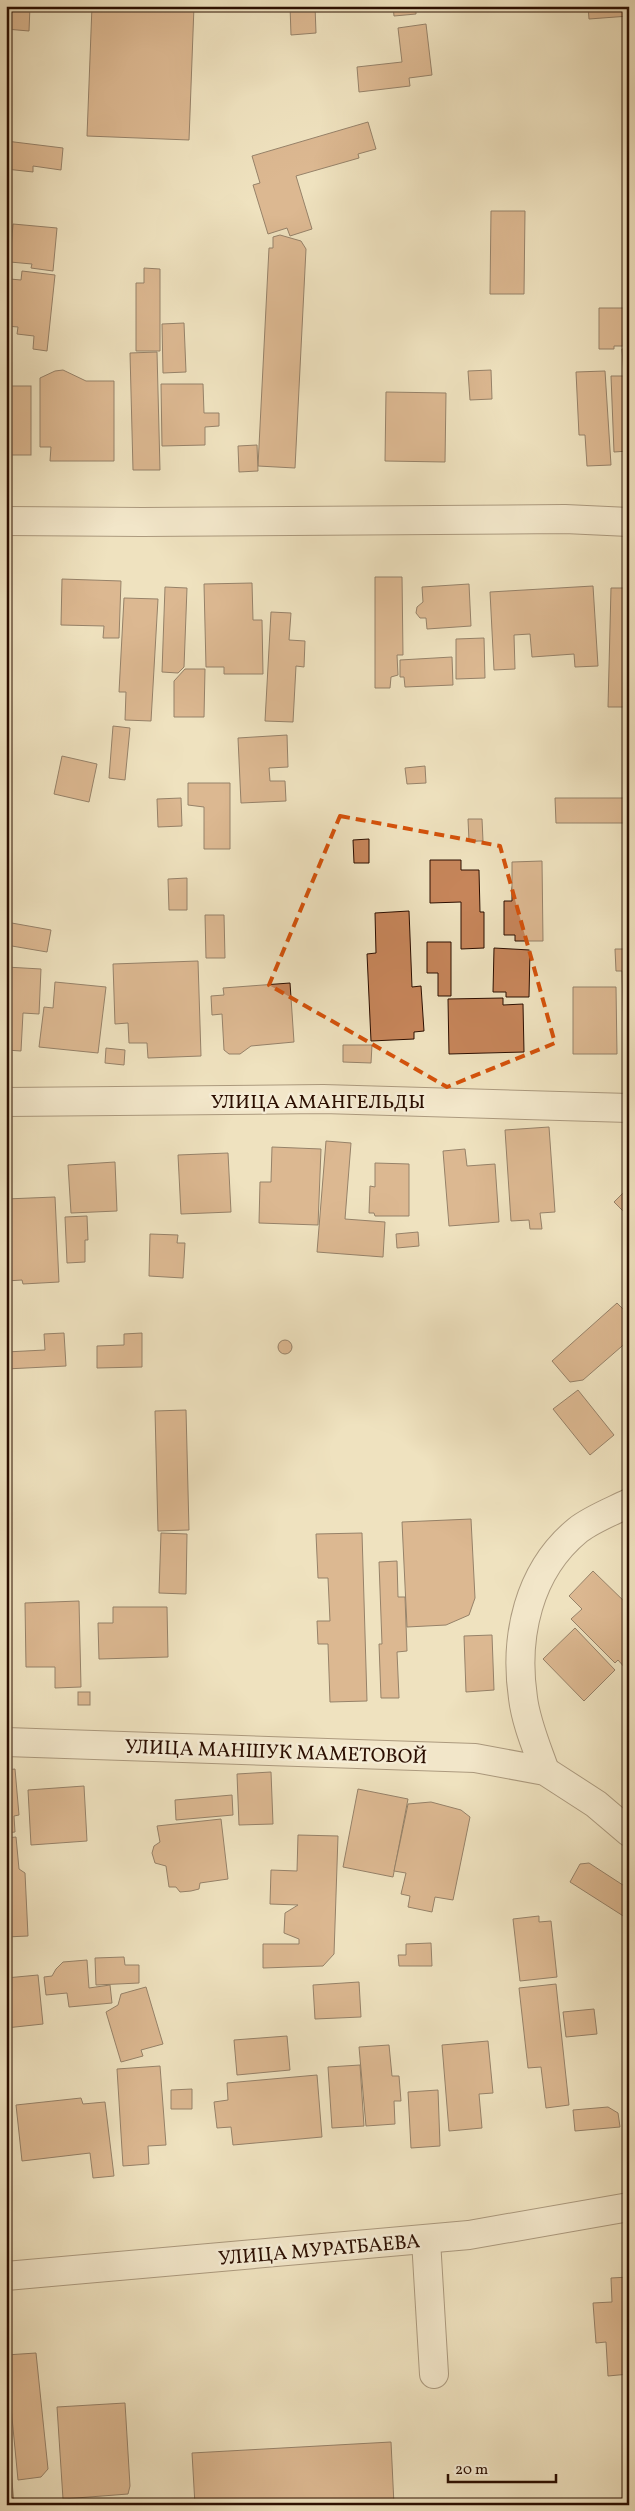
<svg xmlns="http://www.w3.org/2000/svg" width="635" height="2511" viewBox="0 0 635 2511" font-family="Vollkorn,serif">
<rect width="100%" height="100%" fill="#efe2bf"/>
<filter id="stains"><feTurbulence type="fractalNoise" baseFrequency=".004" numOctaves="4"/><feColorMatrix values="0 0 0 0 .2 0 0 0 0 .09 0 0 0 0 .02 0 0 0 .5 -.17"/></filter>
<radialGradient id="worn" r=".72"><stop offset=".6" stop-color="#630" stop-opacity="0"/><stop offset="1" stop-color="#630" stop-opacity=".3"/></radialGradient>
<g fill="#c6855a" stroke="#2b0e00">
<path d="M6 6H30L29 31 6 29Z"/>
<path d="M50 6H79V9Z"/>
<path d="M92 6H194L189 140 87 136Z"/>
<path d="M290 6H315L316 33 291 35Z"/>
<path d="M393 6H416V14L394 16Z"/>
<path d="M588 6H629V16L589 19Z"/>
<path d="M426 24 432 75 409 78 410 86 359 92 357 67 402 62 398 28Z"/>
<path d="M368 122 376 149 358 154 359 158 296 176 312 229 290 236 287 228 268 234 253 185 260 183 252 156Z"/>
<path d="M6 141 63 148 61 170 33 166V172L6 169Z"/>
<path d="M491 211H525L524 294H490Z"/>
<path d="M13 224 57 228 53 271 31 268 32 264 10 262Z"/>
<path d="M280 235 301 241 306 249 295 468 258 466 269 248H273V237Z"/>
<path d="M144 268 160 269V351H136V283H144Z"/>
<path d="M22 271 55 275 47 351 33 349 34 336 17 334 18 327 6 326 10 279 21 280Z"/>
<path d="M599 308H624L623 346H614V349H599Z"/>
<path d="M184 323 186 372 163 373 162 324Z"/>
<path d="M627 344 629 451 614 452 611 376H624L622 349H627Z"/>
<path d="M157 352 160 470H133L130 353Z"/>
<path d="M63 370 86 381H114V461H50L51 447H40V378L55 371Z"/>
<path d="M491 370 492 399 470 400 468 371Z"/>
<path d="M605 371 611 465 587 466 585 435H579L576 372Z"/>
<path d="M161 384H203L204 413H219V426L205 427V445L162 446Z"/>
<rect x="6" y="386" width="25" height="69"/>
<path d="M386 392 446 393 445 462 385 461Z"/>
<path d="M257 445 258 471 239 472 238 446Z"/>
<path d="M375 577H402L403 655H397L398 675 391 677 390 688H375Z"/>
<path d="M62 579 121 581 119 638H103L104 626 61 625Z"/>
<path d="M252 583 253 620H262L263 674H224V667H206L204 584Z"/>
<path d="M469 584 471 626 427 629 426 618H420L416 613 417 607 423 602 422 587Z"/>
<path d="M593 586 598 666 575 667 574 654 532 657 530 634 514 635 515 669 494 670 490 592Z"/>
<path d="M165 587 187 588 184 667 178 673 162 672Z"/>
<path d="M611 588H629V707H608Z"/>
<path d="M124 598 158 599 151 721 125 720 126 692H119Z"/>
<path d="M271 612 291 613 289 640 305 641 304 667 296 666 293 722 265 721Z"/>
<path d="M484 638 485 678 456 679V639Z"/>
<path d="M452 657 453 685 405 687 404 677H400V660Z"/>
<path d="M6 668H10L9 696H6Z"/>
<path d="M185 669H205L204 717H174V681Z"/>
<path d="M113 726 130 728 125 780 109 778Z"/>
<path d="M287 735 288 767 269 768 270 781H285L286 801 241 803 238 738Z"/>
<path d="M62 756 97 764 89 802 54 794Z"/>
<path d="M425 766 426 783 407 784 405 768Z"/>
<path d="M188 783H230V849H204V807L188 805Z"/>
<path d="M181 798 182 826 158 827 157 799Z"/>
<path d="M555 798H625V823H556Z"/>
<path d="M468 819H482L483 841H469Z"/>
<path d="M369 839V863H354L353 840Z"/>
<path d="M430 860H461V870H479L480 912H484V948L461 949V902L430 903Z"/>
<path d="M542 861 543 941H515V935H504V901H512V862Z"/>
<path d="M187 878V910H169L168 879Z"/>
<path d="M409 911 412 987 421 986 424 1031 414 1032V1039L371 1041 367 954 376 953 375 913Z"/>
<path d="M205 915H224L225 958H206Z"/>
<path d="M6 922 51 930 47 952 6 945Z"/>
<path d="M626 925H629V1074H625L622 971H616L615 949H627Z"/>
<path d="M427 942H451V996H438V973H427Z"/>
<path d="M494 948 530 950 529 997H506V992H493Z"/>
<path d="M198 961 201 1056 148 1058 147 1043H129L128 1023 115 1024 113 964Z"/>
<path d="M6 967 41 969 39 1014 23 1013 21 1051 6 1050Z"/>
<path d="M55 982 106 987 98 1053 39 1047 44 1007 53 1008Z"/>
<path d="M290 983 294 1042 251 1046 240 1054H229L224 1050 222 1014 212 1015 211 996 224 995 223 988Z"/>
<path d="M573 987H616L617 1054H573Z"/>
<path d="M503 998V1005L523 1004 524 1052 449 1054 448 999Z"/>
<path d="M343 1045H372L371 1063 343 1062Z"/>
<path d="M106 1048 125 1050 124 1065 105 1063Z"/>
<path d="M549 1127 555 1212 540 1213 542 1229H530L529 1220 511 1221 505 1130Z"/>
<path d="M326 1141 351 1143 345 1219 385 1222 383 1257 317 1252Z"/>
<path d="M272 1147 321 1149 318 1225 259 1223 260 1182H271Z"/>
<path d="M465 1149 467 1166 495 1164 499 1222 449 1226 443 1151Z"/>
<path d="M228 1153 231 1212 181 1214 178 1155Z"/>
<path d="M115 1162 117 1211 71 1213 68 1165Z"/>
<path d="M375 1163 409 1164V1216H375L374 1213H369L370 1186 375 1187Z"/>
<path d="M629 1187V1217L614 1202Z"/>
<path d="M55 1197 59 1282 23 1284 22 1280 6 1281V1199Z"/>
<path d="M87 1216 88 1240H85V1262L67 1263 65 1217Z"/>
<path d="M418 1232 419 1246 397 1248 396 1234Z"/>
<path d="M150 1234 178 1235 177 1243H185L183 1278 149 1276Z"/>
<path d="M617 1303 624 1310 629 1306V1340L583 1380 570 1382 552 1361Z"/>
<path d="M64 1333 66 1366 6 1369V1352L45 1350 44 1334Z"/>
<path d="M142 1333V1367L97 1368V1346L124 1345V1334Z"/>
<circle cx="285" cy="1347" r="7"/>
<path d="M578 1390 614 1435 590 1455 553 1409Z"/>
<path d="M186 1410 189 1530 158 1531 155 1411Z"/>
<path d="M471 1519 475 1598 469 1615 446 1625 407 1627 402 1522Z"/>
<path d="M161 1533 187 1534 186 1594 159 1593Z"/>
<path d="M362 1533 367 1701 330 1702 328 1644H318L317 1621H330L328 1578H318L316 1534Z"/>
<path d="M397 1561 398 1597H405L407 1651 397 1652 399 1698H381L379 1644H382L379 1562Z"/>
<path d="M593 1571 629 1606V1667L626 1669 618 1660 615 1663 571 1619 582 1609 569 1596Z"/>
<path d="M79 1601 81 1687 55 1688V1667H26L25 1603Z"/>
<path d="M113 1607H167L168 1657 99 1659 98 1623H113Z"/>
<path d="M575 1628 615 1670 584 1701 543 1659Z"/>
<path d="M492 1635 494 1690 466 1692 464 1636Z"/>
<rect x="78" y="1692" width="12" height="13"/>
<path d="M15 1769 19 1815 14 1816 15 1832 6 1833V1770Z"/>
<path d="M271 1772 273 1824 239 1825 237 1774Z"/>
<path d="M84 1786 87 1841 31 1845 28 1790Z"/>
<path d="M358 1789 408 1799 393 1877 343 1867Z"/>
<path d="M232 1795 233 1815 176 1820 175 1800Z"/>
<path d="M431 1802 461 1810 470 1817 453 1900 435 1897 432 1912 408 1907 410 1896 401 1894 406 1873 394 1871 408 1804Z"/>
<path d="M221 1819 228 1879 200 1883 199 1889 191 1891 180 1892 176 1887H169L166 1866 155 1863 152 1853 154 1846 160 1842 157 1826Z"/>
<path d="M298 1835 338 1836 334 1954 323 1966 263 1968V1944H299V1939L284 1933 285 1913 298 1905 270 1904 271 1870 297 1871Z"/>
<path d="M16 1837 19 1869 25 1873 28 1936 6 1937V1838Z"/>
<path d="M589 1863 629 1889 628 1919 570 1882 580 1864Z"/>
<path d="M539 1916V1922L551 1921 557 1977 520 1981 513 1919Z"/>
<path d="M431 1943 432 1966H399L398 1955H406V1944Z"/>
<path d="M124 1957 125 1965H139V1983L96 1985 95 1958Z"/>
<path d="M87 1960 89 1988 110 1985 112 2003 69 2007 67 1993 46 1995 44 1977 52 1976 56 1969 63 1962Z"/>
<path d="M38 1975 43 2024 6 2028V1978Z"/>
<path d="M359 1982 361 2017 315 2019 313 1985Z"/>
<path d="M556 1984 569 2105 546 2108 541 2067 528 2068 519 1988Z"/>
<path d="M146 1987 163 2044 141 2050 143 2056 121 2062 106 2012 118 2005 121 1994Z"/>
<path d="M594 2009 597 2034 566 2037 563 2012Z"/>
<path d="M287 2036 290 2070 237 2075 234 2040Z"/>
<path d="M488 2041 493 2093 479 2094 482 2128 449 2131 442 2045Z"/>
<path d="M389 2045 392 2076H399L401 2101H394L395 2124 366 2126 359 2047Z"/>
<path d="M360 2065 364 2126 332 2128 328 2067Z"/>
<path d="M160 2066 166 2145 148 2146 149 2164 123 2166 117 2069Z"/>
<path d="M317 2075 322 2137 233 2145 231 2127 217 2128 214 2102 228 2100 227 2083Z"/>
<path d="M192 2089V2109H171V2090Z"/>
<path d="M438 2090 440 2146 411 2148 408 2092Z"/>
<path d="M81 2098 83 2104 105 2102 114 2176 93 2178 90 2153 22 2161 16 2105Z"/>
<path d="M608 2107 618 2113 620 2127 575 2131 573 2110Z"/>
<path d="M629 2277V2374L608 2376 606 2342 596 2343 593 2303 612 2302 611 2278Z"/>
<path d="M36 2353 48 2469 41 2477 18 2480 6 2355Z"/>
<path d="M125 2403 130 2486 128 2494 63 2499 57 2407Z"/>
<path d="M6 2408 14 2505H6Z"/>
<path d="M391 2442 394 2505H195L192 2453Z"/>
</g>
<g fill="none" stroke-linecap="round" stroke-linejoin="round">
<g stroke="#5c4330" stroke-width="30">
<g id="street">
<path d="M6 521 142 522 565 519 629 522"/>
<path d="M6 1102 323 1099 629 1108"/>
<path d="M6 1742 475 1758 545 1771 596 1804 629 1832"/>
<path d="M545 1771C537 1748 526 1723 523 1698 514 1637 528 1571 578 1530 592 1519 613 1511 629 1503"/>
<path d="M426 2240 434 2374"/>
<path d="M6 2276 469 2235 629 2207"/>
</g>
</g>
<use href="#street" stroke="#f5ecd5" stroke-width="28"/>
</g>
<path d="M0 0H635V2511H0ZM340 816 500 846 555 1043 447 1087 269 985Z" fill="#efe2bf" fill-opacity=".55" fill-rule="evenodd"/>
<path fill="none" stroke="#d5520b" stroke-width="4" stroke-dasharray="10 6" stroke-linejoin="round" d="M340 816 500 846 555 1043 447 1087 269 985Z"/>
<g text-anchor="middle" stroke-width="5" stroke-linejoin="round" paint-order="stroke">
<g font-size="20" fill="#2b0e00" stroke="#f5ecd5">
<text x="318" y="1108">УЛИЦА АМАНГЕЛЬДЫ</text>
<text transform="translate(276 1751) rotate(2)" y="7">УЛИЦА МАНШУК МАМЕТОВОЙ</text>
<text transform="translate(319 2249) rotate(-5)" y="7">УЛИЦА МУРАТБАЕВА</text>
</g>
</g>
<rect width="635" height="2511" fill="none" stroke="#efe2bf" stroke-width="25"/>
<rect x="8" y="8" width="620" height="2496" fill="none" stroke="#2b0e00" stroke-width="2.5"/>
<rect x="12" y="12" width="610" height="2486" fill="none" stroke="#2b0e00"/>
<path d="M448 2474v8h108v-8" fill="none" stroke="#2b0e00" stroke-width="2.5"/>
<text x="455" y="2474" font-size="15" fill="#2b0e00" stroke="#f5ecd5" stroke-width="4" paint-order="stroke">20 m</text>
<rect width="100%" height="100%" filter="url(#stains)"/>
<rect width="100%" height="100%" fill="url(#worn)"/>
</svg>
